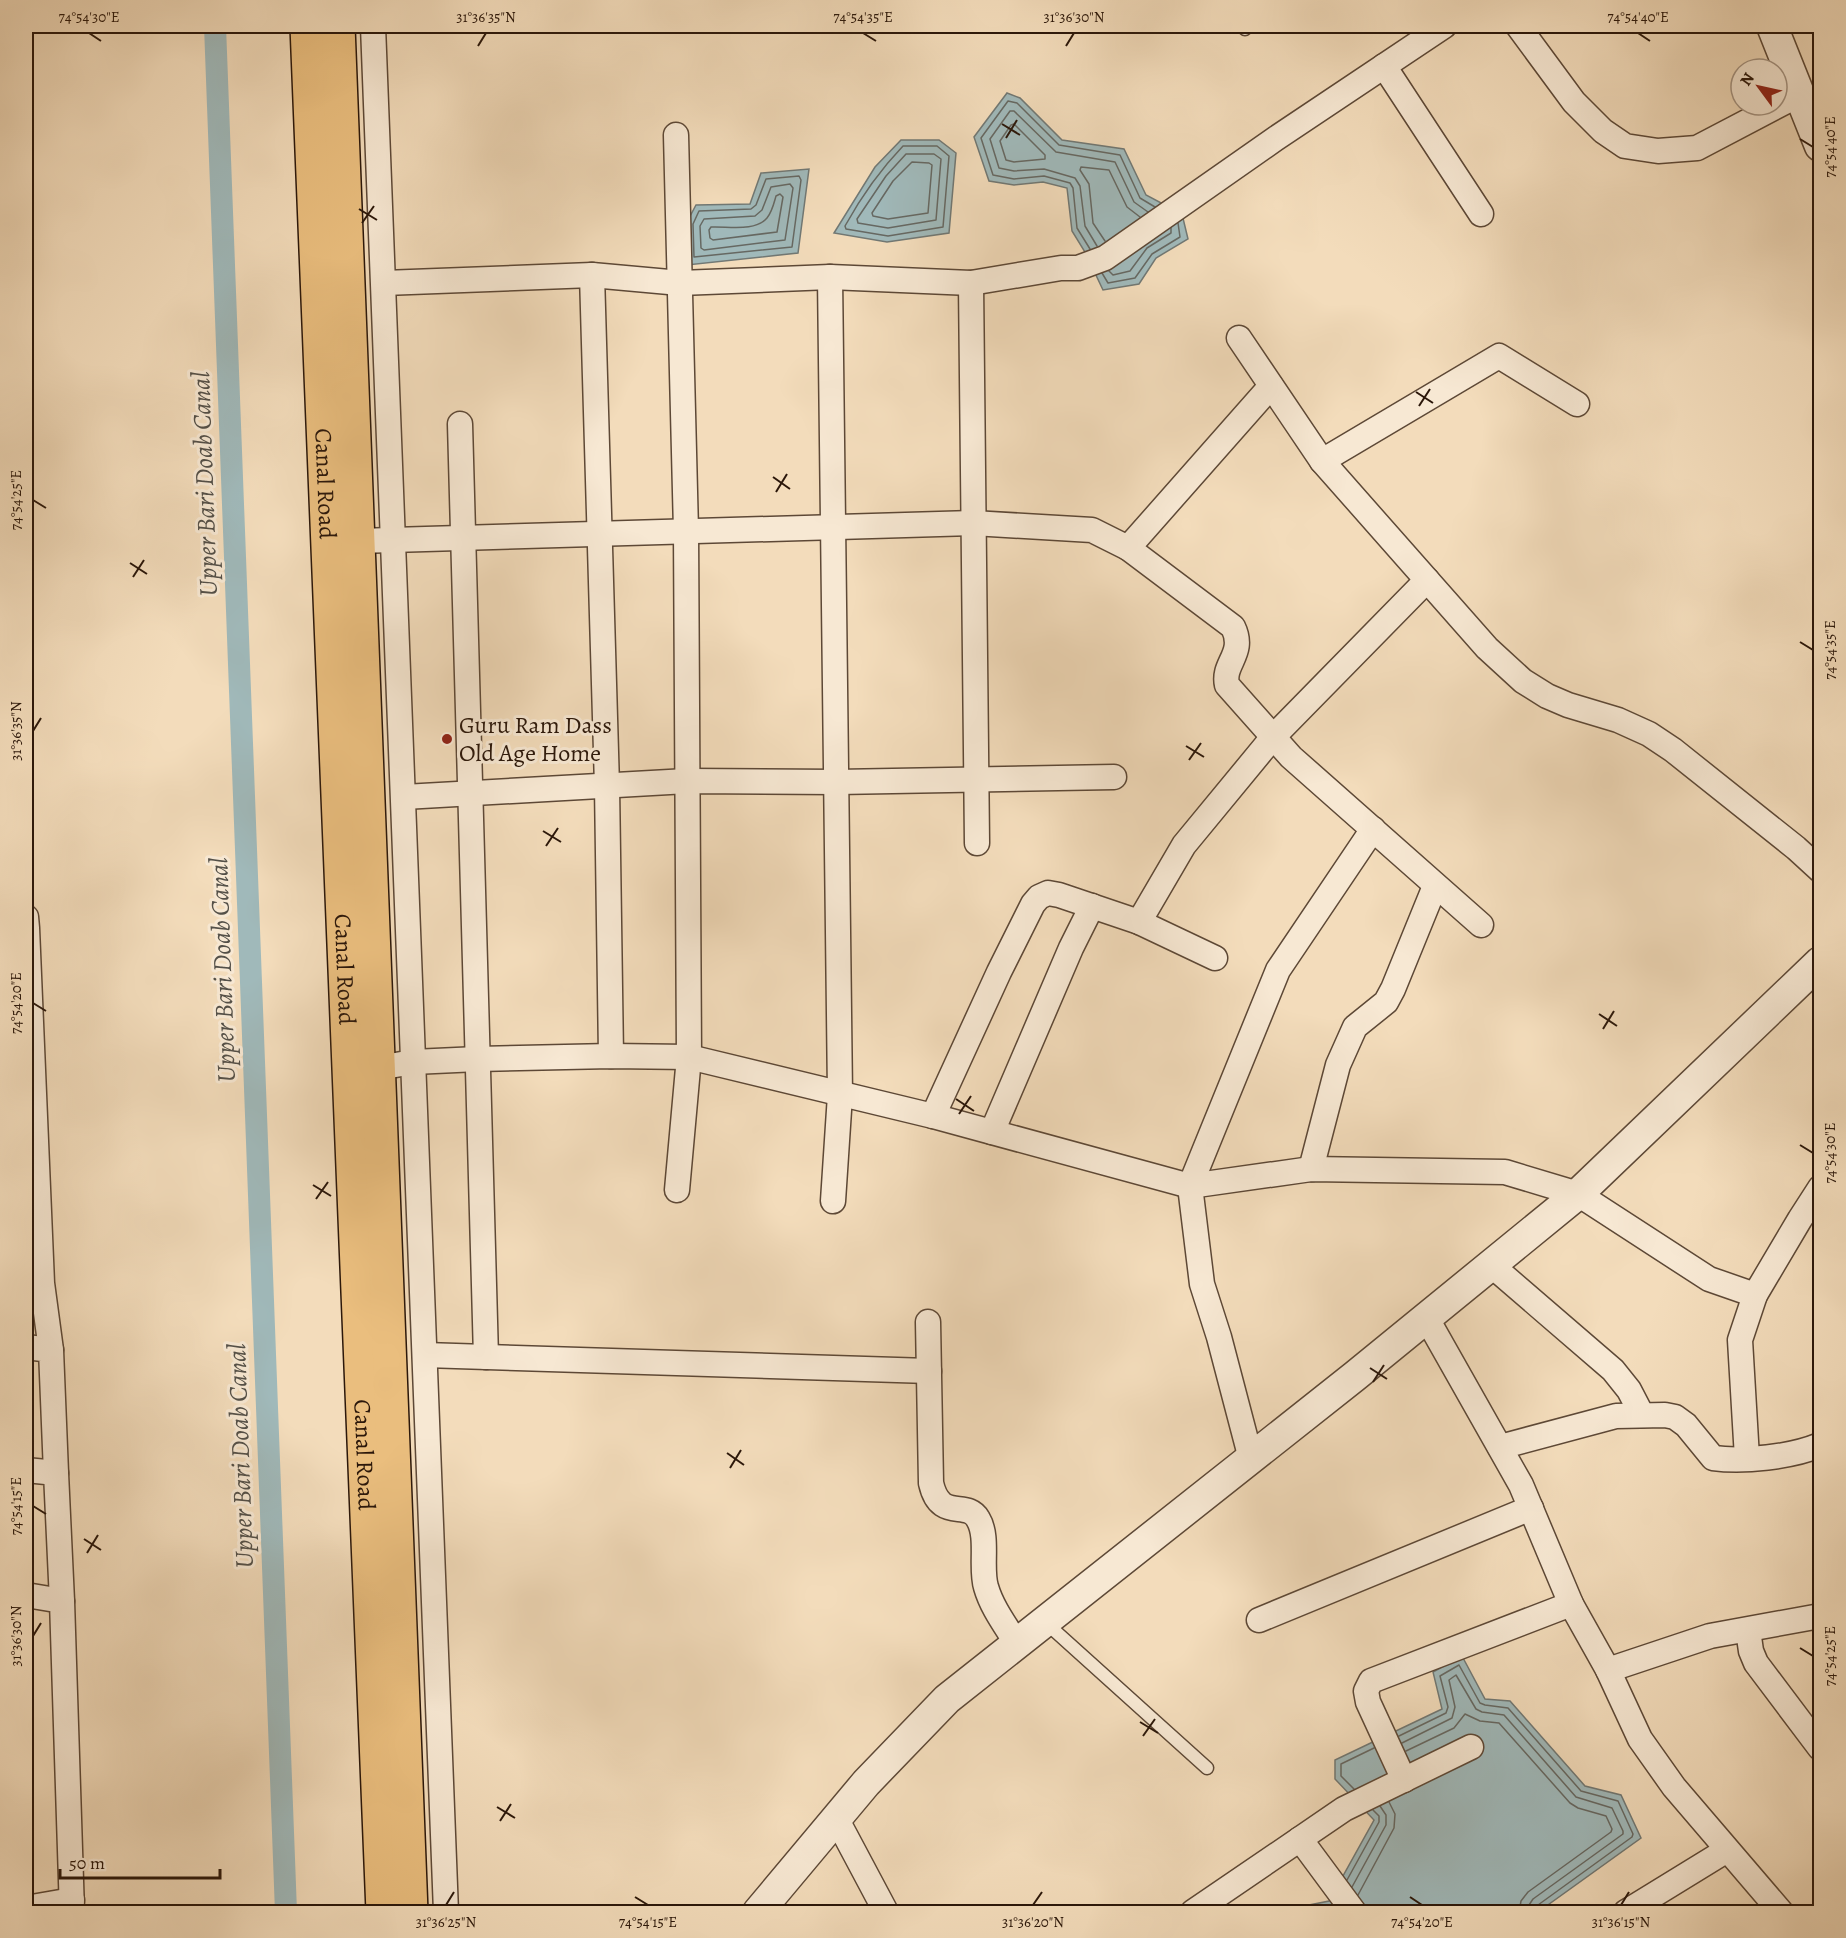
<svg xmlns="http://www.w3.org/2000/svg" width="1846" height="1938" viewBox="0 0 1846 1938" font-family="Alegreya,serif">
<rect width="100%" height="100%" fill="#f3dcbb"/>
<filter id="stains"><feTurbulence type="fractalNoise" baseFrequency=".00333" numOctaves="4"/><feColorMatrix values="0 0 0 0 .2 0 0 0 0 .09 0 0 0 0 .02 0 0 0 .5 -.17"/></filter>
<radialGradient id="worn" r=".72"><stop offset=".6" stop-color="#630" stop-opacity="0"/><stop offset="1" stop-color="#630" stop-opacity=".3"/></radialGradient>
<g fill="#a0b9ba" stroke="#717874" stroke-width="1.5">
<path d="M1007 93 1020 98 1062 140 1124 149 1146 195 1182 214 1188 239 1156 258 1139 284 1103 290 1085 252 1072 231 1067 188 1043 182 1014 185 989 181 974 137Z"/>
<path d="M901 140H939L956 153 949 233 887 242 834 233 875 167Z"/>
<path d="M809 169 798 253 687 265V222L696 205 750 204 761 173Z"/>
<path d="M1462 1656 1485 1699 1510 1701 1585 1786 1621 1795 1641 1838 1538 1912H1274L1329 1901 1374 1820 1335 1779V1760L1442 1709 1433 1672Z"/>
</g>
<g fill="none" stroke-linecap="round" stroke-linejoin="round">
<g stroke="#666862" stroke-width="1.5">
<path d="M1014 124 1045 155V159L1014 162 1006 160 1000 141 1011 125Z"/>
<path d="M903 146H937L949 156 943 227 888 236 846 229 845 226C861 197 880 170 903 146Z"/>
<path d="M906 154H934L941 159 936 220 888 228 858 223 857 219 886 176Z"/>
<path d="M912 162 929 163 932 165 928 213 888 219 873 216 872 213 893 181Z"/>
<path d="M799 176 801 180 792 247 694 257 693 224 699 211 751 209 756 205 766 179Z"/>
<path d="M790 184 793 188 785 240 704 250 701 248 700 226 704 219 755 216 762 210 771 187Z"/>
<path d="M780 194 783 197 777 232 713 240 710 238 709 230 711 227C728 226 755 232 767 218 772 212 774 203 776 196Z"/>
<path d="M1105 241 1093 223 1089 184 1080 170 1081 167 1109 170 1127 207 1140 217"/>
<path d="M1097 246 1085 226 1080 186 1075 178 1044 169 1014 171 999 168 990 139 1010 111H1014L1056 152 1115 162 1134 202 1148 212"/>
<path d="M1090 249 1077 228 1073 188 1070 183 1044 176 1014 179 993 175 981 138 1008 101 1017 103 1059 145 1120 155 1140 198 1155 207"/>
<path d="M1109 271 1113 275 1130 271 1147 248 1171 233V228"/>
<path d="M1102 273 1108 283 1135 278 1152 254 1180 237 1178 223"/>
<path d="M1399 1736 1446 1713 1448 1707 1440 1676 1459 1665 1480 1703 1485 1705 1508 1708 1581 1791 1618 1801 1633 1834 1632 1837 1538 1905 1535 1912"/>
<path d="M1402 1743 1452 1718 1455 1707 1449 1680 1456 1675 1476 1709 1482 1712 1504 1715 1576 1797 1612 1808 1623 1831V1834L1533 1899 1529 1905 1528 1912"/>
<path d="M1406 1751 1454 1728 1465 1714 1480 1721 1499 1723 1570 1803 1578 1808 1606 1816 1612 1829 1611 1832 1528 1892 1521 1901 1519 1912"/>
<path d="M1354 1789 1341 1776V1764L1374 1748"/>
<path d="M1347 1880 1379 1822V1816L1373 1810"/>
<path d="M1352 1887 1386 1825V1815L1380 1806"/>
<path d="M1358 1895 1394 1828 1395 1814 1389 1802"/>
</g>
<path stroke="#a0b9ba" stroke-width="22" d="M215 26 286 1912"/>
<g stroke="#5d4836" stroke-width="15">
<g id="service">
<path d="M1245 29 1248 26"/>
<path d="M1045 1622 1207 1768"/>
</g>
</g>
<g stroke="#5d4836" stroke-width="27">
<g id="minor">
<path d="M373 26C401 654 422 1283 446 1912"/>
<path d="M1518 26 1574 102 1603 131 1625 146 1658 151 1697 148 1800 94"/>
<path d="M1384 66 1481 214"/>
<path d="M676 135 686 531 689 1057 677 1190"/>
<path d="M592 275 607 786 611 1056"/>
<path d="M830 277 840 1095 833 1201"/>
<path d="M384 283 592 275 680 283 830 277 971 283 1061 268H1078L1105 258 1275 139 1444 26"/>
<path d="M971 283 977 843"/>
<path d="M1239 338 1322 461 1487 648 1523 681 1547 696 1568 705 1618 720 1649 734 1673 750 1796 848 1820 870"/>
<path d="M460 424 486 1357"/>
<path d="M1322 461 1499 356 1577 404"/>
<path d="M358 541 973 523 1092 530 1128 548 1271 386"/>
<path d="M1128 548 1233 627C1246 654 1222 663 1227 685L1291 757 1481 925"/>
<path d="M404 797 687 781 837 782 1114 777"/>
<path d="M26 917 27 928 42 1283 51 1350"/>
<path d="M1139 922 1184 845 1273 737 1427 580"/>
<path d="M378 1068 413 1062 478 1059 611 1056 689 1057 933 1116 1190 1186 1311 1169 1505 1172 1578 1194 1709 1279 1755 1295"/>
<path d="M933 1116 999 972 1033 904 1039 897 1048 893 1059 895 1139 922 1215 958"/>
<path d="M992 1132 1071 948 1092 906"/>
<path d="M1311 1169 1338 1065 1355 1027 1386 1002 1393 989 1435 886"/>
<path d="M1490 1264 1613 1370 1629 1390 1642 1415"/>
<path d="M1426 1317 1521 1485 1571 1604 1608 1670 1640 1739 1674 1787 1781 1912"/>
<path d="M928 1322 931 1483C940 1523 967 1499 978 1519 989 1537 980 1568 986 1587 992 1608 1006 1626 1017 1644"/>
<path d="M26 1347 51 1350 56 1473"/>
<path d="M425 1355 929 1371"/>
<path d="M1500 1447 1616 1416 1665 1415 1675 1417 1686 1425 1713 1458C1744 1462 1791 1457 1820 1445"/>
<path d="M1747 1458 1740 1340 1755 1295 1800 1219 1820 1188"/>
<path d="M1251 1459 1219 1337 1202 1284 1190 1186 1278 970 1373 829"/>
<path d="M26 1470 56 1473 62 1601"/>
<path d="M26 1595 62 1601 72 1912"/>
<path d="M1259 1620 1531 1508"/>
<path d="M1748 1630 1751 1651 1756 1663 1820 1748"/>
<path d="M1608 1670 1710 1636 1820 1616"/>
<path d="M1404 1780 1368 1702 1366 1691 1371 1681 1571 1604"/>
<path d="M836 1818 886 1912"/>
<path d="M1300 1839 1354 1912"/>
<path d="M26 1908 72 1900"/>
<path d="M1193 1912 1344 1809 1471 1747"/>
<path d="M1626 1912 1727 1850"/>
</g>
</g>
<g stroke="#5d4836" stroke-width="33">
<g id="tertiary">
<path d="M1772 26 1820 146"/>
<path d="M758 1912 866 1783 947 1699 1355 1376 1578 1194 1820 962"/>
</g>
</g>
<g stroke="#2b170a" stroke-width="36">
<g id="primary">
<path id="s1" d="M307 26 383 1912"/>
<path d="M338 26 411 1912"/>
</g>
</g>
<use href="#service" stroke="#f7e8d3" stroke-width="12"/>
<use href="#minor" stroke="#f7e8d3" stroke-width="24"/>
<use href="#tertiary" stroke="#f7e8d3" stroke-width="30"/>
<use href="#primary" stroke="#eabe7e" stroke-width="33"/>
</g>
<path fill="none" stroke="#2b170a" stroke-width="2" d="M89 33 101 41M863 33 876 41M1638 33 1650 41M478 46 486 33M1066 46 1074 33M1002 124 1020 135M1006 138 1017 120M1800 139 1813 147M359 209 377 220M362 223 374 206M1416 392 1433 403M1419 406 1430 389M773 477 790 489M776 492 787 474M33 500 46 508M130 563 147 574M133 577 144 560M1800 642 1813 650M33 731 41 718M1186 746 1204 757M1189 760 1201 743M543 831 561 842M546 846 558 828M33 1003 46 1011M1599 1014 1617 1026M1603 1029 1614 1011M956 1099 974 1111M959 1114 971 1096M1800 1145 1813 1153M313 1185 331 1196M316 1199 328 1182M1370 1368 1387 1379M1373 1382 1384 1365M727 1453 744 1465M730 1468 741 1450M33 1506 46 1514M84 1539 101 1550M87 1553 98 1535M33 1636 41 1623M1800 1648 1813 1656M1140 1722 1158 1733M1143 1736 1155 1719M497 1807 515 1818M500 1821 511 1804M635 1897 648 1905M1410 1897 1422 1905M446 1905 454 1892M1033 1905 1042 1892M1621 1905 1629 1892"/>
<circle fill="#8f2418" stroke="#f7e8d3" stroke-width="2" cx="447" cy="739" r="6"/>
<g text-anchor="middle" stroke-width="6" stroke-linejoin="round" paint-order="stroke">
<g font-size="24" fill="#2b170a" stroke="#f7e8d3">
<text dy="8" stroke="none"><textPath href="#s1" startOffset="458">Canal Road</textPath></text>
<text dy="8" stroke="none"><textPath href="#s1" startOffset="944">Canal Road</textPath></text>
<text dy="8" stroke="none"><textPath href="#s1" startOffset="1430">Canal Road</textPath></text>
</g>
<g font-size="24" fill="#2b170a" stroke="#f7e8d3" text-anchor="start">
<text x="459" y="733">Guru Ram Dass<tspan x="459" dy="28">Old Age Home</tspan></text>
</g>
<g font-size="26" font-style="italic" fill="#545048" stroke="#f7e8d3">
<text transform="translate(204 484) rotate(-92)" y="9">Upper Bari Doab Canal</text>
<text transform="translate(222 970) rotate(-92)" y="9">Upper Bari Doab Canal</text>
<text transform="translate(240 1456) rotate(-92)" y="9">Upper Bari Doab Canal</text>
</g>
</g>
<rect width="1846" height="1938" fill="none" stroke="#f3dcbb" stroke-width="66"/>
<g transform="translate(1759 87) rotate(303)"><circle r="28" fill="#f7e8d3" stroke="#a59483" stroke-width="1.5"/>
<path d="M0-4.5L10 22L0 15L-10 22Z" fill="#8f2418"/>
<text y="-9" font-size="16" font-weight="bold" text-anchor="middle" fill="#2b170a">N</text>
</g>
<path d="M60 1869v9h160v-9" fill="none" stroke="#2b170a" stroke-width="3"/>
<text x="69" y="1869" font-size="18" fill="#2b170a" stroke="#f7e8d3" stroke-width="4.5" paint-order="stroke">50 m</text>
<rect x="33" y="33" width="1780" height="1872" fill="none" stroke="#2b170a" stroke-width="2"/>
<g font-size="15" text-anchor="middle" fill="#2b170a">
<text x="89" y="22">74°54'30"E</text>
<text x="486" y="22">31°36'35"N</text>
<text x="863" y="22">74°54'35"E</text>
<text x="1074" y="22">31°36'30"N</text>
<text x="1638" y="22">74°54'40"E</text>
<text transform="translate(1830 147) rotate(-90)" y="5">74°54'40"E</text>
<text transform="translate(16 500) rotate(-90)" y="5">74°54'25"E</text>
<text transform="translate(1830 650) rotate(-90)" y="5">74°54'35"E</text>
<text transform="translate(16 731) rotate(-90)" y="5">31°36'35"N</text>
<text transform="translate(16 1003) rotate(-90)" y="5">74°54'20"E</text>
<text transform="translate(1830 1153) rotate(-90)" y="5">74°54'30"E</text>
<text transform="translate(16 1506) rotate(-90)" y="5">74°54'15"E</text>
<text transform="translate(16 1636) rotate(-90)" y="5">31°36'30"N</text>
<text transform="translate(1830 1656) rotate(-90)" y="5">74°54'25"E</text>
<text x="446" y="1927">31°36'25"N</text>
<text x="648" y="1927">74°54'15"E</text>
<text x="1033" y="1927">31°36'20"N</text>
<text x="1422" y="1927">74°54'20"E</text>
<text x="1621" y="1927">31°36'15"N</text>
</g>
<rect width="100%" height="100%" filter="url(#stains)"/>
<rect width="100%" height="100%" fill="url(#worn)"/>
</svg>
